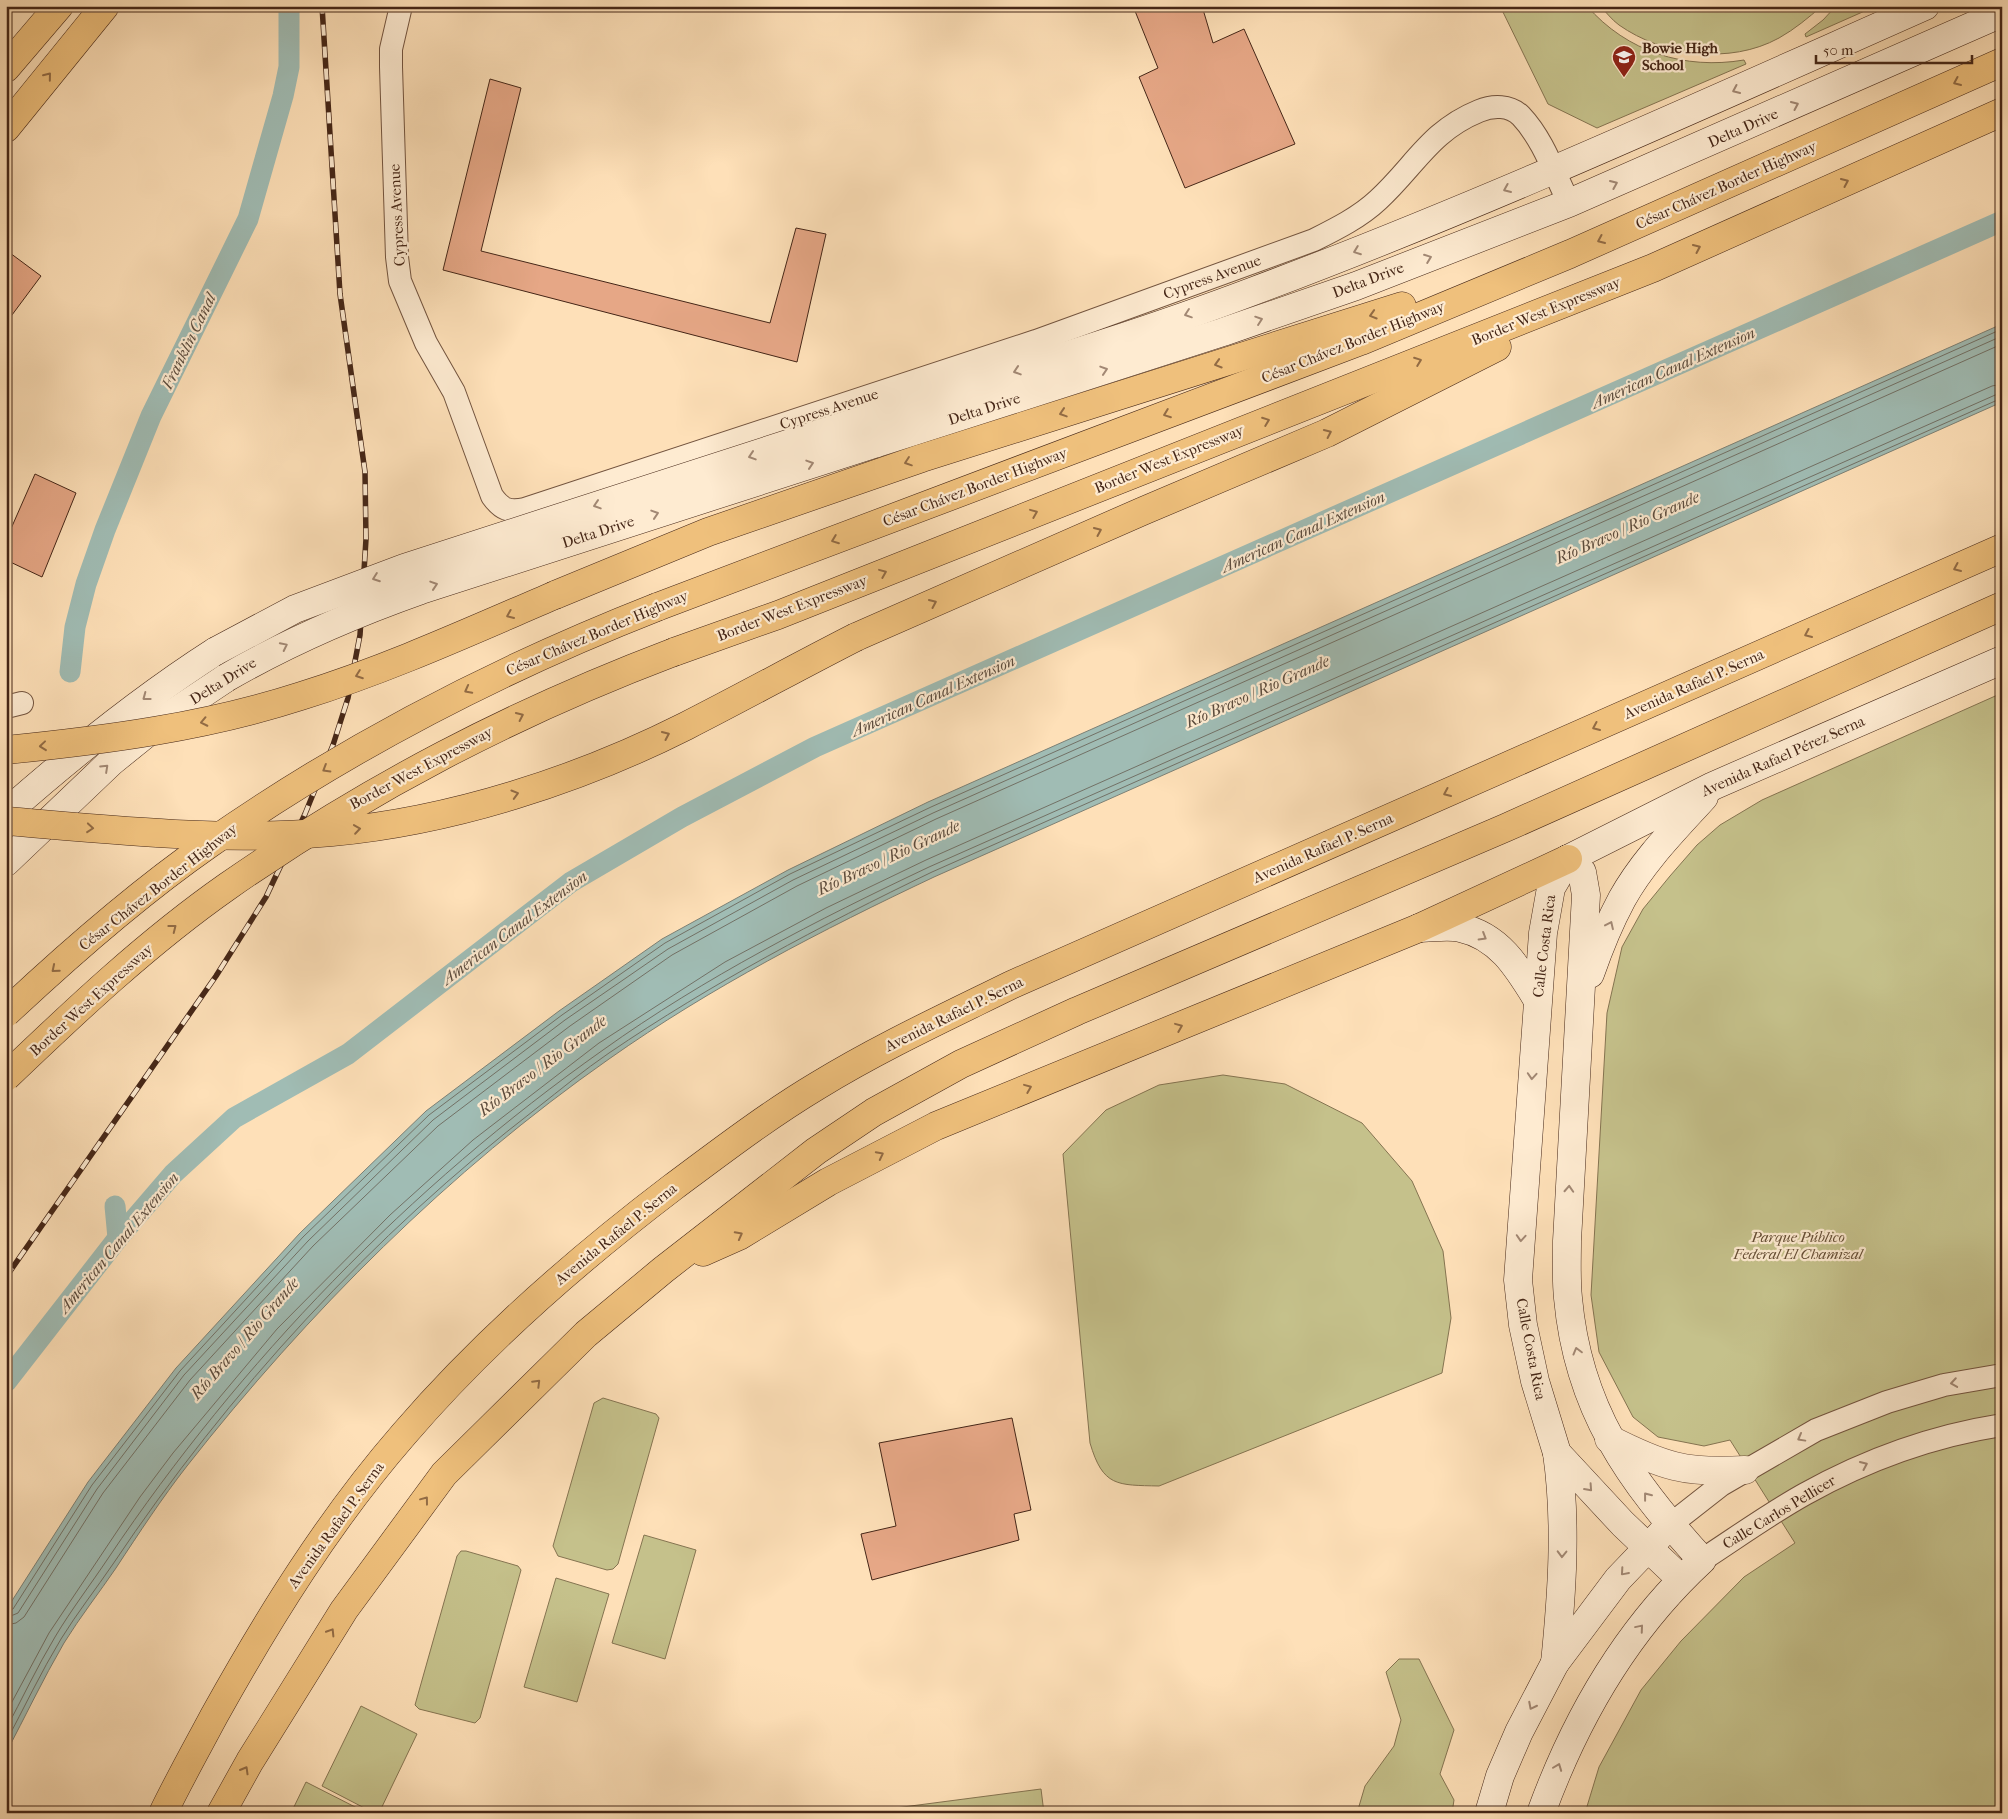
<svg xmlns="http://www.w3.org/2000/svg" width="2008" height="1819" viewBox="0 0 2008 1819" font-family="'IM FELL French Canon',serif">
<rect width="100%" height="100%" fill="#fee0b8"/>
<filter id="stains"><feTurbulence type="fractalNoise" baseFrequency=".004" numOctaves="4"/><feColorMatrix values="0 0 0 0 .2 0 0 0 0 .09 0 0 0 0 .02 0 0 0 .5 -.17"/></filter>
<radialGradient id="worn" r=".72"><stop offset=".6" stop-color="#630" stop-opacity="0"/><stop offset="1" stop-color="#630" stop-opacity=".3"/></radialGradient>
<g fill="#c5c18b" stroke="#857451">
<path d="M1500 6H1587C1627 52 1685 70 1744 60L1746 64 1597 128 1548 104Z"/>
<path d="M1600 6H1822C1808 18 1795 29 1779 38 1730 65 1663 56 1619 25 1612 20 1606 12 1600 6Z"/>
<path d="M1836 6H1876L1806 37 1805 34 1823 20Z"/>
<path d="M2002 693V1813H1585L1599 1767 1641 1690 1681 1641 1744 1577 1795 1543 1730 1440 1704 1446 1658 1437 1633 1417 1599 1352 1591 1295 1607 1013 1622 947 1643 909 1670 876 1697 845 1720 825 1762 800Z"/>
<path d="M1223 1075 1285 1084 1362 1123 1412 1181 1443 1251 1451 1318 1442 1373 1159 1486C1117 1485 1103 1487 1090 1443L1063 1154 1106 1110 1159 1085Z"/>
<path d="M603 1398 656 1414 659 1418 618 1564 613 1569 607 1570 558 1556 553 1546 594 1403Z"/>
<path d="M644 1535 696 1550 665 1659 612 1643Z"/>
<path d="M461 1551H466L518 1566 521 1570 480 1718 475 1723 419 1709 415 1705 457 1556Z"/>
<path d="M556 1578 609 1594 577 1702 524 1687Z"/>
<path d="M1399 1659H1419L1454 1730 1440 1774 1454 1800 1452 1813H1357L1365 1786 1394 1746 1401 1720 1386 1672Z"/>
<path d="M361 1706 417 1734 379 1813H374L322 1786Z"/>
<path d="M306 1782 363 1811 362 1813H291Z"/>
<path d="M1041 1789 1044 1813H857Z"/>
</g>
<path fill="#a0bcb4" stroke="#7c8075" d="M2002 324V402L934 877C822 930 711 987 609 1059 449 1171 308 1312 187 1466 162 1498 139 1533 116 1568 99 1593 80 1617 64 1643 43 1679 25 1717 6 1753V1610L88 1482 176 1368 300 1233 426 1111 559 1011 662 939 788 870 928 802Z"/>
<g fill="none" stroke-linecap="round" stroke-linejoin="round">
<g stroke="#727166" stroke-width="1">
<path d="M6 1611 13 1609 92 1485 180 1371 303 1237 429 1115 562 1015 665 943 790 874 931 807 2002 329"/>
<path d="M6 1618 18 1613 97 1489 184 1375 308 1241 433 1120 565 1020 668 949 793 880 933 813 2002 336"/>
<path d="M6 1625 16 1623 24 1617 103 1493 190 1380 313 1246 438 1126 570 1026 672 955 797 886 936 819 2002 344"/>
<path d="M6 1713 49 1633 140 1497 173 1453 277 1329 390 1215 473 1140 599 1043 725 962 826 908 926 860 1992 386 2002 384"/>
<path d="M6 1729C22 1699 37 1667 55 1637 71 1610 91 1584 109 1557 241 1361 409 1187 603 1050 705 977 817 920 929 867L2002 392"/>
<path d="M6 1742C24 1708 41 1672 61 1639 77 1613 96 1589 113 1564 229 1391 371 1236 537 1108 560 1090 584 1070 609 1053 712 983 820 926 932 872L2002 398"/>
</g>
<g stroke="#a0bcb4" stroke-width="21">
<path d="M70 672 75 627 86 584 105 530 151 416 248 219 283 96 289 67V6"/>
<path d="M115 1206 118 1238"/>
<path d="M6 1382 118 1238 173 1174 234 1118 348 1054 571 882 682 817 815 747 2002 221"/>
</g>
</g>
<g fill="#e6a786" stroke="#452617">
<path d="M1133 6H1202L1213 43 1244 29 1295 144 1185 188 1139 77 1158 68Z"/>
<path d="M490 79 521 88 481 251 770 323 796 228 826 234 797 362 443 270Z"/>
<path d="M6 250 41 276 6 323Z"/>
<path d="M35 474 76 493 42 577 6 560V540Z"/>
<path d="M1012 1418 1031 1510 1014 1514 1019 1540 872 1580 861 1534 896 1526 879 1443Z"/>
</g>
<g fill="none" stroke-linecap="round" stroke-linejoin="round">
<g stroke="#73543f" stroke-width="24">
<g id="minor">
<path d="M401 6 391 49V67L397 257 400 281 426 343 454 392 492 496C502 510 509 512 525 509L1036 341 1314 240C1336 229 1360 217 1378 200 1415 166 1430 131 1479 111 1493 105 1510 105 1521 116 1543 139 1555 175 1569 203"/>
<path d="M6 707 22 703"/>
<path d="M1670 1525 1721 1485 1816 1430 1887 1402 1944 1385 2002 1375"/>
<path d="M1702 1560C1736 1538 1769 1514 1805 1494 1866 1460 1932 1436 2002 1425"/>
</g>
</g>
<g stroke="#73543f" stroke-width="29">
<path id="tertiary" d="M1609 1439C1662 1466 1686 1474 1745 1470"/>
</g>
<g stroke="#452617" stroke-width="29">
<g id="secondary">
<path d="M865 419C994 378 1124 340 1251 292 1479 207 1702 105 1925 6"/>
<path d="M874 444 1223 332 1356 286 1569 203 2002 13"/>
<path d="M6 813C73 754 141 699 216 651"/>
<path d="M1568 859 1551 888 1543 933 1518 1280 1523 1325 1535 1381 1557 1453 1623 1524 1681 1579"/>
<path d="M1568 859 1713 786 2002 660"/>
<path d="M6 862 111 762 163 720 226 678"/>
<path d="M1419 928C1432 928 1448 925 1461 928 1499 936 1518 968 1537 999"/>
<path d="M1590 974C1599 948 1609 923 1622 899 1643 861 1675 829 1704 797"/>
<path d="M1555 1663C1562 1593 1567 1523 1557 1453"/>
<path d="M1489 1813 1500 1776 1519 1732 1555 1663 1618 1579 1662 1533"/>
<path d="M1541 1813C1576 1717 1626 1630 1702 1560 1629 1480 1578 1409 1568 1298 1566 1279 1567 1260 1567 1241L1586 895 1582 872 1568 859"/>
</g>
</g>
<g stroke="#452617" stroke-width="29">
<g id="primary">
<path d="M6 68 59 6"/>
<path d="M6 128 105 6"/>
</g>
</g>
<g stroke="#452617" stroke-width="29">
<g id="trunk">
<path d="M703 1252 739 1236 828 1182 936 1126 1419 928 1568 859"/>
<path d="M163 1813C179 1780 197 1748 214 1716 269 1617 330 1519 404 1434 483 1342 577 1260 673 1187 720 1152 767 1116 817 1086 879 1048 946 1017 1011 985L2002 548"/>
<path d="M221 1813 250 1761 344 1610 444 1474 586 1334 663 1270 816 1151 874 1112 961 1064 1077 1011 1505 828 2002 606"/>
</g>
</g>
<g stroke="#452617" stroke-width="29">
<g id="motorway">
<path d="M555 595 708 532 922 458 1402 306"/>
<path d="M657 607 1361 341 1570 254 2002 62"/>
<path d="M856 637 1143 511 1327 433 1497 347"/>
<path d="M674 652 778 615 1653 268 2002 112"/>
</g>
</g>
<use href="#minor" stroke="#feebd1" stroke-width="22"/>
<use href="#tertiary" stroke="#feebd1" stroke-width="28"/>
<use href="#secondary" stroke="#feebd1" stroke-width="28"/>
<use href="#primary" stroke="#efc07c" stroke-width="28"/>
<use href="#trunk" stroke="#efc07c" stroke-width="28"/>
<use href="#motorway" stroke="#efc07c" stroke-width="28"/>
<g stroke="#452617" stroke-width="5.5">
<path id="rail" d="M6 1277 216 976 266 897 305 814 333 745 348 698 360 635 366 539 365 472 340 294 322 6"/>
</g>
<use href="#rail" stroke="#feebd1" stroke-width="4" stroke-dasharray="11" stroke-linecap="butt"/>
<g stroke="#452617" stroke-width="29" stroke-linecap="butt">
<g id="secondary-bridge">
<path d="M216 651 295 609 404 568 865 419"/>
<path d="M226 678C288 642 353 614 421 590L874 444"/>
</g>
</g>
<g stroke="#452617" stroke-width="29" stroke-linecap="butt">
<g id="motorway-bridge">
<path d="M6 750C106 740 205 727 301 696 388 669 471 631 555 595"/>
<path d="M6 821C114 830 223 842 332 832 452 821 579 780 686 726 743 697 799 666 856 637"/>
<path d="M6 1013C70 953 137 894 209 844 348 747 499 669 657 607"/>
<path d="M6 1077C76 1010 148 942 228 886 369 788 513 713 674 652"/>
</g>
</g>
<use href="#secondary-bridge" stroke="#feebd1" stroke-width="28"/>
<use href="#motorway-bridge" stroke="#efc07c" stroke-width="28"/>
</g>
<defs><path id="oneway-chevron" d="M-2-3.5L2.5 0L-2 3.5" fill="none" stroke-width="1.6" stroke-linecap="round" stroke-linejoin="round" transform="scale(1.25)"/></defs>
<g stroke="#926b44">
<use href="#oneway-chevron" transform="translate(48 76) rotate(-51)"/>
<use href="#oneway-chevron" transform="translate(1957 82) rotate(156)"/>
<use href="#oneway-chevron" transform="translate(1845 182) rotate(-24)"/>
<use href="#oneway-chevron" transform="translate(1601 240) rotate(156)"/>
<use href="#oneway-chevron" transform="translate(1697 248) rotate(-24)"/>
<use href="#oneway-chevron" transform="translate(1373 315) rotate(163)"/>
<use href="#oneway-chevron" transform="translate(1418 361) rotate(-21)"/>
<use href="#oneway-chevron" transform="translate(1218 364) rotate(163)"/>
<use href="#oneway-chevron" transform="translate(1063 413) rotate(162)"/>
<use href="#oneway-chevron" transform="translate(1167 414) rotate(159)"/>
<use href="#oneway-chevron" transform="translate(1266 421) rotate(-21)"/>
<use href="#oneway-chevron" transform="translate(1328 433) rotate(-25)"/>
<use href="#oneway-chevron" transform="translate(908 462) rotate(161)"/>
<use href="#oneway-chevron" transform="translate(1034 513) rotate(-22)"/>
<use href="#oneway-chevron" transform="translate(1098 531) rotate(-24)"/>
<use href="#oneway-chevron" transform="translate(835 540) rotate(159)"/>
<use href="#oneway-chevron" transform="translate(1957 568) rotate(156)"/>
<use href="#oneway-chevron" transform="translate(883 573) rotate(-22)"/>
<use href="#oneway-chevron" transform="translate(933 603) rotate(-24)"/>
<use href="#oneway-chevron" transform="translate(510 615) rotate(157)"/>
<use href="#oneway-chevron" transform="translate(1808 634) rotate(156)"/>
<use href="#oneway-chevron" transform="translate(359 675) rotate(160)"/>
<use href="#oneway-chevron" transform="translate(468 690) rotate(152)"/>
<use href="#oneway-chevron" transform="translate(520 716) rotate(-25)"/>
<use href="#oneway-chevron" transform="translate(204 722) rotate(168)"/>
<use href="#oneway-chevron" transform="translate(1596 727) rotate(156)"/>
<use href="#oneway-chevron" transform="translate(666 735) rotate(-24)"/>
<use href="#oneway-chevron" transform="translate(43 746) rotate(174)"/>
<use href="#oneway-chevron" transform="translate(326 769) rotate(149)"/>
<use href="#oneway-chevron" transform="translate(1447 793) rotate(156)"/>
<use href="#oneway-chevron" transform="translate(515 794) rotate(-16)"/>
<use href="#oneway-chevron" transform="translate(90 828) rotate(5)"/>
<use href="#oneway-chevron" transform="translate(357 829) rotate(-8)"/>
<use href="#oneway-chevron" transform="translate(173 928) rotate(-38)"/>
<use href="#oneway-chevron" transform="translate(55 969) rotate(140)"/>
<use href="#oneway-chevron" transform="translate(1179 1027) rotate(-22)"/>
<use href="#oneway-chevron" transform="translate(1028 1088) rotate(-22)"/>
<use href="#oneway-chevron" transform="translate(880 1155) rotate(-27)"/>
<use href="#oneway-chevron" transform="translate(739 1235) rotate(-28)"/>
<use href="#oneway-chevron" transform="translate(537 1383) rotate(-45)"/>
<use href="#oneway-chevron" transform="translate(425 1500) rotate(-53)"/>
<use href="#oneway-chevron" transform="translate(331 1632) rotate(-58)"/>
<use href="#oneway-chevron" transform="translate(245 1770) rotate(-60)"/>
</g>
<g stroke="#a28874">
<use href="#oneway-chevron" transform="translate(1736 90) rotate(156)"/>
<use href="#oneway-chevron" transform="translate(1795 105) rotate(-24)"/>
<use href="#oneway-chevron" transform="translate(1614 184) rotate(-23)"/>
<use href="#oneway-chevron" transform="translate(1507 189) rotate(157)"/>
<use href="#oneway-chevron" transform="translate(1357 251) rotate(159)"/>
<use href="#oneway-chevron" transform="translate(1428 258) rotate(-21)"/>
<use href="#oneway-chevron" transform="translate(1188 314) rotate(161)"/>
<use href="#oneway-chevron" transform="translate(1259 320) rotate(-19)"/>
<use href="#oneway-chevron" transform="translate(1104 370) rotate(-18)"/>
<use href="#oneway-chevron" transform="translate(1017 371) rotate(162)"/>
<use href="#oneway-chevron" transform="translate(752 456) rotate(162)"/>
<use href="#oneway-chevron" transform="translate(810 464) rotate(-18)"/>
<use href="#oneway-chevron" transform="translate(597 505) rotate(162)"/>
<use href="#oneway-chevron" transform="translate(655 514) rotate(-18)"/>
<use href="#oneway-chevron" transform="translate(376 578) rotate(160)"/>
<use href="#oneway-chevron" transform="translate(434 585) rotate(-18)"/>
<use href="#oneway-chevron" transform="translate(284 646) rotate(-26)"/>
<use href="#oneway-chevron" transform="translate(146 697) rotate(143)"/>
<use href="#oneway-chevron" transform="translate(105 768) rotate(-43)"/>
<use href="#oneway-chevron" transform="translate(1610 925) rotate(-65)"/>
<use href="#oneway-chevron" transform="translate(1483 937) rotate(31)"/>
<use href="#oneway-chevron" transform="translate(1532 1076) rotate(94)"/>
<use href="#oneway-chevron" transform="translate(1569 1189) rotate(-87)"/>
<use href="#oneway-chevron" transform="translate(1521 1238) rotate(94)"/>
<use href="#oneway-chevron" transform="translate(1577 1351) rotate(-105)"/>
<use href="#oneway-chevron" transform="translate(1954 1383) rotate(171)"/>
<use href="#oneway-chevron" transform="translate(1801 1438) rotate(151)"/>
<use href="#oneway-chevron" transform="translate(1864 1465) rotate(-24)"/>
<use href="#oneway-chevron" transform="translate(1589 1488) rotate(48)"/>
<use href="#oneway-chevron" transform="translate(1647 1496) rotate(-128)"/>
<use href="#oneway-chevron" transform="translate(1562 1554) rotate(91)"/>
<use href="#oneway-chevron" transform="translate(1624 1572) rotate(131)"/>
<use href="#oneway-chevron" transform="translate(1640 1628) rotate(-50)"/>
<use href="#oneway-chevron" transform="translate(1532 1706) rotate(117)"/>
<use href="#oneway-chevron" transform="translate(1558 1767) rotate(-69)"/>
</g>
<defs>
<g id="school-pin" transform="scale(1.25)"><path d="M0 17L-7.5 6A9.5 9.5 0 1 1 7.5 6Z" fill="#8f2418" stroke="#feebd1"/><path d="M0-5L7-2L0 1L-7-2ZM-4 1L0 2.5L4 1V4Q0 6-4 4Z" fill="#fff"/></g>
</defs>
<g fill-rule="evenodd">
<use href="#school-pin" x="1624" y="57"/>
</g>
<g text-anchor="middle" stroke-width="4.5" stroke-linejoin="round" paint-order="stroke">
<g font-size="15" font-weight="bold" fill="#452617" stroke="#feebd1" text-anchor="start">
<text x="1642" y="53">Bowie High<tspan x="1642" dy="17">School</tspan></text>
</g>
<g font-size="15" fill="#452617" stroke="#feebd1">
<text transform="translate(1743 128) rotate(-24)" y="5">Delta Drive</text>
<text transform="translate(1726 185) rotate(-24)" y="5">César Chávez Border Highway</text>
<text transform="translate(397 215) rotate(-93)" y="5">Cypress Avenue</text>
<text transform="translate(1212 277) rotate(-20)" y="5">Cypress Avenue</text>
<text transform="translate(1368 280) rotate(-21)" y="5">Delta Drive</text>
<text transform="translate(1546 311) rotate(-22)" y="5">Border West Expressway</text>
<text transform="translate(1353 342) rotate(-22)" y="5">César Chávez Border Highway</text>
<text transform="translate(829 409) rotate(-18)" y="5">Cypress Avenue</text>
<text transform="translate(984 409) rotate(-18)" y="5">Delta Drive</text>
<text transform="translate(1169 459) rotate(-22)" y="5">Border West Expressway</text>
<text transform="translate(975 487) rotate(-21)" y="5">César Chávez Border Highway</text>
<text transform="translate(598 532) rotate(-18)" y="5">Delta Drive</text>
<text transform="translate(792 608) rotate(-21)" y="5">Border West Expressway</text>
<text transform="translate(597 633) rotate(-23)" y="5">César Chávez Border Highway</text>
<text transform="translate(223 681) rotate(-32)" y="5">Delta Drive</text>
<text transform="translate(1694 684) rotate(-24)" y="5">Avenida Rafael P. Serna</text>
<text transform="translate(1783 756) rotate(-24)" y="5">Avenida Rafael Pérez Serna</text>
<text transform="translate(421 768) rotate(-28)" y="5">Border West Expressway</text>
<text transform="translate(1323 848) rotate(-24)" y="5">Avenida Rafael P. Serna</text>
<text transform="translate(158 887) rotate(-38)" y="5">César Chávez Border Highway</text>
<text transform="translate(1544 946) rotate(-83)" y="5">Calle Costa Rica</text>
<text transform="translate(91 1000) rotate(-42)" y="5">Border West Expressway</text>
<text transform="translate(954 1014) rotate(-26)" y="5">Avenida Rafael P. Serna</text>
<text transform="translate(616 1234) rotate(-39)" y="5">Avenida Rafael P. Serna</text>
<text transform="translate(1531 1349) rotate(79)" y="5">Calle Costa Rica</text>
<text transform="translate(1779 1512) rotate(-31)" y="5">Calle Carlos Pellicer</text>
<text transform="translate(336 1525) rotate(-54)" y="5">Avenida Rafael P. Serna</text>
</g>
<g font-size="15" font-style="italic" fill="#654d34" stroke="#feebd1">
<text x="1798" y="1242">Parque Público<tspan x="1798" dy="17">Federal El Chamizal</tspan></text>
</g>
<g font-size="16" font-style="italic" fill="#5c4c3e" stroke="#feebd1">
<text transform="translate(188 341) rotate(-64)" y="6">Franklin Canal</text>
<text transform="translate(1673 367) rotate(-24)" y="6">American Canal Extension</text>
<text transform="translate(1627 527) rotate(-24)" y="6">Río Bravo / Rio Grande</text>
<text transform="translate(1303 531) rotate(-24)" y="6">American Canal Extension</text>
<text transform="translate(1257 691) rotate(-24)" y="6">Río Bravo / Rio Grande</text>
<text transform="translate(933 695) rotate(-24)" y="6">American Canal Extension</text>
<text transform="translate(888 857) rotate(-25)" y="6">Río Bravo / Rio Grande</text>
<text transform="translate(514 927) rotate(-37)" y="6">American Canal Extension</text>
<text transform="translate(542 1065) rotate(-37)" y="6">Río Bravo / Rio Grande</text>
<text transform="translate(118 1242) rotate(-50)" y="6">American Canal Extension</text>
<text transform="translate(244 1338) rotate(-49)" y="6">Río Bravo / Rio Grande</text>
</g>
</g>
<rect width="2008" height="1819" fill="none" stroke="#fee0b8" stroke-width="25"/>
<rect x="8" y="8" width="1993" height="1804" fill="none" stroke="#452617" stroke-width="2.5"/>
<rect x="12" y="12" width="1983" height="1794" fill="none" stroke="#452617"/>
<path d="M1816 55v8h156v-8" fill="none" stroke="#452617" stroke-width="2.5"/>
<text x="1823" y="55" font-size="15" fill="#452617" stroke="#feebd1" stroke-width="4" paint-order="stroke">50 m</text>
<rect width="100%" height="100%" filter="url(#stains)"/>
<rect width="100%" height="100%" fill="url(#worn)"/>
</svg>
